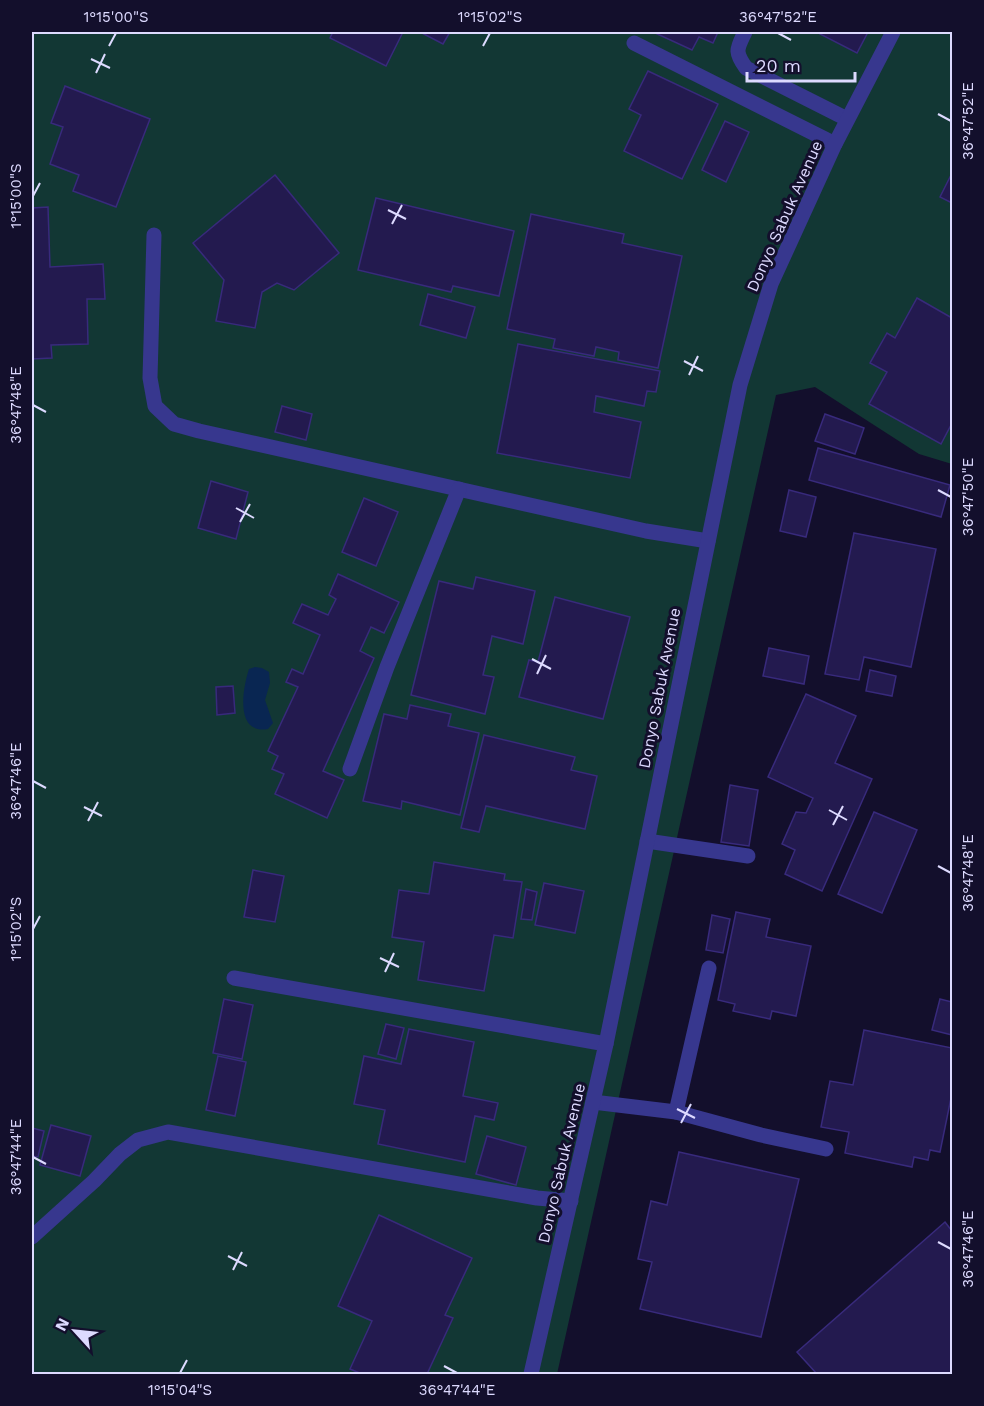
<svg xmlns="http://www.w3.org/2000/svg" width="984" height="1406" viewBox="0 0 984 1406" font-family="'Work Sans',sans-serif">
<rect width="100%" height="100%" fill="#130f2c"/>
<path fill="#123734" d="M32 32H952V464L919 454 815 387 776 395 557 1374H32Z"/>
<path fill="#092652" d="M255 667 262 668 269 672 270 683 265 700 273 723 268 729C234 735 243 687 249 669Z"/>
<g fill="#231a4f" stroke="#382a7c" stroke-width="1.5">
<path d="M333 32H403L386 66 330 38Z"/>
<path d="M420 32H450L443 44Z"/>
<path d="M653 32H718L713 43 699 37 692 50Z"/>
<path d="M821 32H868L857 53 820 34Z"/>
<path d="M648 71 718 104 682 179 624 151 641 115 629 109Z"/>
<path d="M65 86 150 119 116 207 73 191 79 175 50 164 63 127 51 123Z"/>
<path d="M725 121 749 132 726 182 702 170Z"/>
<path d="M952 173V203L940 197Z"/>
<path d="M275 175 339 253 294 290 277 283 262 292 255 328 216 321 224 280 193 243Z"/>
<path d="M376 198 514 231 499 296 453 286 451 292 358 270Z"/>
<path d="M48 207 50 267 103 264 105 299H87L88 344 51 345 52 358 32 359V208Z"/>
<path d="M531 214 624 234 622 243 682 256 658 368 618 360 619 352 596 347 594 356 553 348 555 339 507 329Z"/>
<path d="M428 294 475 307 466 338 420 325Z"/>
<path d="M917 298 952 318V423L941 444 869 404 887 372 870 363 887 333 895 338Z"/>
<path d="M518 344 660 371 656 392 647 391 644 406 596 396 594 412 641 422 630 478 497 453Z"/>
<path d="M282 406 312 414 306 440 275 432Z"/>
<path d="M825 414 864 428 855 454 815 441Z"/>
<path d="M818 448 950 485 941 517 809 480Z"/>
<path d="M211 481 248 492 236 539 198 528Z"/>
<path d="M789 490 816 497 806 537 780 531Z"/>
<path d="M364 498 398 512 376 566 342 552Z"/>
<path d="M854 533 936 549 911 667 864 657 859 680 825 674Z"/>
<path d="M338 574 399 602 384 633 371 627 360 651 374 658 323 771 344 780 327 818 275 794 284 774 272 769 278 756 268 751 298 687 286 682 292 669 303 674 320 635 293 623 302 604 328 615 336 599 329 595Z"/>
<path d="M476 577 535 591 523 644 492 636 483 675 494 677 485 714 411 695 439 581 473 589Z"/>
<path d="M555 597 630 617 603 719 519 697 529 660 538 662Z"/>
<path d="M769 648 809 656 804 684 763 676Z"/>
<path d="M870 670 896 676 892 696 866 691Z"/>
<path d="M233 686 235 713 217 715 216 687Z"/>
<path d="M806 694 856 716 835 763 872 779 822 891 785 874 795 850 782 844 796 812 806 813 813 798 768 777Z"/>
<path d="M410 705 451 714 448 726 479 733 460 815 402 801 401 809 363 801 384 714 407 719Z"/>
<path d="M484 735 575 757 571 770 597 776 585 829 486 806 479 832 461 828Z"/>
<path d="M730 785 758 790 749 846 721 842Z"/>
<path d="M874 812 917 830 882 913 838 894Z"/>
<path d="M434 862 505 874 504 880 522 882 513 938 494 935 484 991 418 980 424 942 392 937 399 890 429 894Z"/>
<path d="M253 870 284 876 275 922 244 917Z"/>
<path d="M544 883 584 891 575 933 535 925Z"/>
<path d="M526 889 537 892 532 920 521 919Z"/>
<path d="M736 912 770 919 766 937 811 946 796 1016 772 1011 770 1019 733 1011 735 1004 718 1000Z"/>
<path d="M712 915 730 919 723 953 706 950Z"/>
<path d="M224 999 253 1005 242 1059 213 1053Z"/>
<path d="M940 999 952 1002V1035L932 1030Z"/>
<path d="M386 1024 404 1028 396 1059 378 1054Z"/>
<path d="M409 1029 474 1042 463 1096 498 1103 494 1120 475 1116 465 1162 378 1144 385 1110 354 1104 364 1056 401 1064Z"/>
<path d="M864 1030 952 1048V1098H951L940 1152 930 1150 928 1160 914 1157 912 1167 845 1153 849 1132 821 1127 830 1081 853 1085Z"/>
<path d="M218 1056 246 1062 235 1116 206 1110Z"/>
<path d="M51 1125 91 1136 80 1176 40 1165Z"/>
<path d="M32 1128 44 1131 38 1157 32 1156Z"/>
<path d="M487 1136 526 1147 516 1185 476 1174Z"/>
<path d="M679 1152 799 1179 761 1337 640 1309 652 1262 638 1259 651 1201 667 1205Z"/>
<path d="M379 1215 472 1258 445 1315 453 1318 427 1374H362L350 1369 372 1321 338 1306Z"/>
<path d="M945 1222 952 1231V1374H817L797 1352Z"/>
</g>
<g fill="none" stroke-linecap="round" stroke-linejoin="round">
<g stroke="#37378e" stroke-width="15">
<path d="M745 32C737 49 734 51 746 68L847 119"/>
<path d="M634 43 835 144"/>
<path d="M154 235 150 378 155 406 174 424 199 431 646 531 708 541"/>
<path d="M350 769 387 667 459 489"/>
<path d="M647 841 748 856"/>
<path d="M709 968 676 1112 761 1135 826 1149"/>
<path d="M234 978 606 1044"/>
<path d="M593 1102 676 1112"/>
<path d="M32 1237 94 1181 120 1154 138 1140 168 1132 537 1198 571 1201"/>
<path d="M531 1374 606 1044 740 385 771 284 835 144 893 32"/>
</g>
</g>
<path fill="none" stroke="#dddaff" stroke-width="2" d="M778 33 791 40M109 46 116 33M483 46 490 33M91 59 110 68M96 73 105 54M938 114 951 121M33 196 40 183M388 210 406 219M392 224 402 205M684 361 703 371M689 375 698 356M33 405 46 412M938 490 951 497M236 508 254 518M240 522 250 504M532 659 551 669M537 674 546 655M33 781 46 788M84 807 102 816M829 810 847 820M88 821 98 802M833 825 843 806M938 866 951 873M33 929 40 916M380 958 399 967M385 972 394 953M677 1109 695 1118M681 1123 691 1104M33 1157 46 1164M938 1242 951 1249M228 1256 247 1266M233 1270 242 1252M444 1366 457 1373M180 1373 187 1360"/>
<g text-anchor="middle" stroke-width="6" stroke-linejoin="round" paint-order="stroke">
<g font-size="16" fill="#dddaff" stroke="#130f2c">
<text transform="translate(784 216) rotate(-66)" y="6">Donyo Sabuk Avenue</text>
<text transform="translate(659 688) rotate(-79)" y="6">Donyo Sabuk Avenue</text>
<text transform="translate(561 1163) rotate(-77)" y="6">Donyo Sabuk Avenue</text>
</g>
</g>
<rect width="984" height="1406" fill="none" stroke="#130f2c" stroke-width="66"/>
<g transform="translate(75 1331) rotate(297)" stroke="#130f2c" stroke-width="4.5" paint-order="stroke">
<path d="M0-4.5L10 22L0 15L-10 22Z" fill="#dddaff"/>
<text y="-9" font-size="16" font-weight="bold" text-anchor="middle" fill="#dddaff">N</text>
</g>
<path d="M747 72v9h108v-9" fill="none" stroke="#dddaff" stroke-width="3"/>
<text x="756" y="72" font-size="18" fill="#dddaff" stroke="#130f2c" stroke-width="4.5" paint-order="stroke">20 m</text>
<rect x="33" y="33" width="918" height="1340" fill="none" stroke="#dddaff" stroke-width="2"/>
<g font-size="15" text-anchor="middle" fill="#dddaff">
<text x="116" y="22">1°15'00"S</text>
<text x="490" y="22">1°15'02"S</text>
<text x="778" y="22">36°47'52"E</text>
<text transform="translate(968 121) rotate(-90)" y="5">36°47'52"E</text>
<text transform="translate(16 196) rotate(-90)" y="5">1°15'00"S</text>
<text transform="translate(16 405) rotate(-90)" y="5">36°47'48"E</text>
<text transform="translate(968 497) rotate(-90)" y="5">36°47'50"E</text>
<text transform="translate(16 781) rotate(-90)" y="5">36°47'46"E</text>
<text transform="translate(968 873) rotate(-90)" y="5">36°47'48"E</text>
<text transform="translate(16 929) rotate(-90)" y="5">1°15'02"S</text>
<text transform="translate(16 1157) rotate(-90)" y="5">36°47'44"E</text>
<text transform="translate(968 1249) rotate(-90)" y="5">36°47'46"E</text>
<text x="180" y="1395">1°15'04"S</text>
<text x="457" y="1395">36°47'44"E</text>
</g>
</svg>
